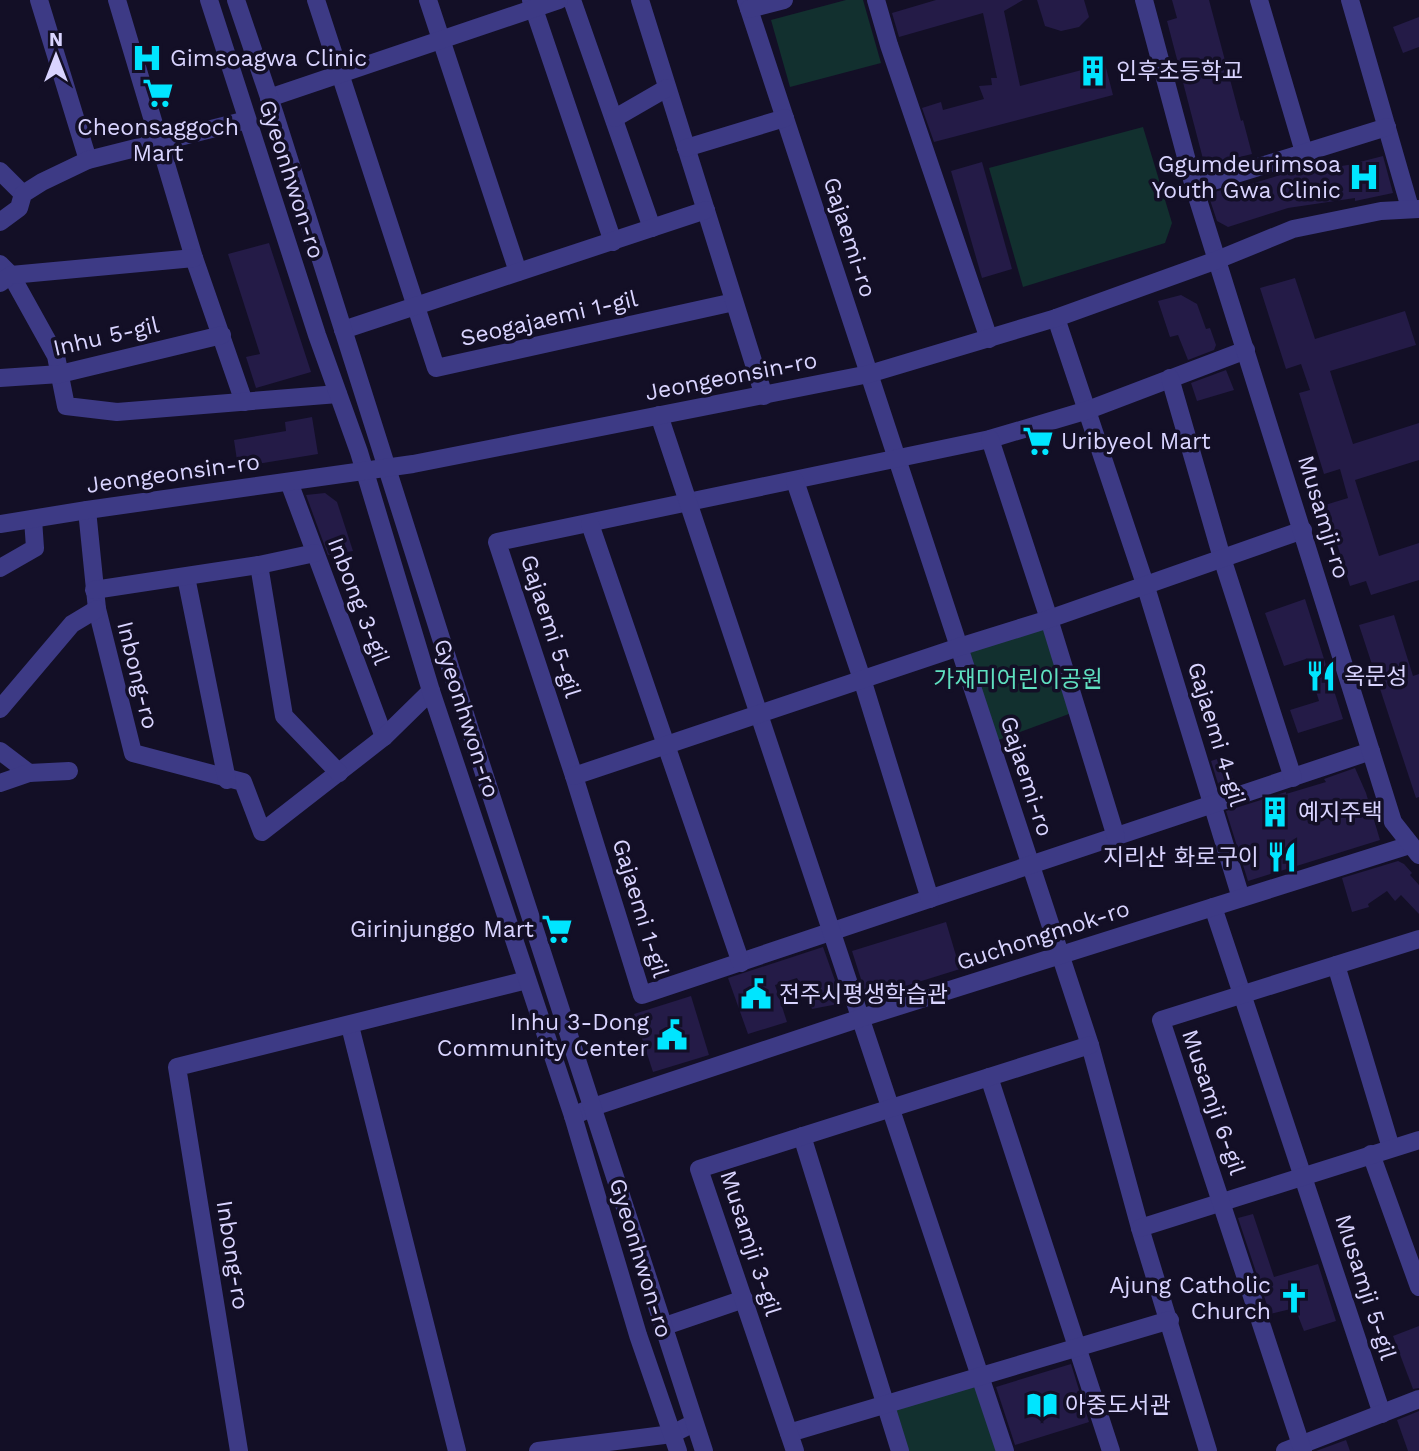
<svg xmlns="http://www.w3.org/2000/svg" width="1419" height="1451" viewBox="0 0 1419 1451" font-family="'Work Sans','Noto Sans KR',sans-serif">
<rect width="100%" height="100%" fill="#130f26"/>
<g fill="#12302f">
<path d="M846 0H863L881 63 790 87 771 20Z"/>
<path d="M1143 127 1172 223 1165 243 1023 287 989 168Z"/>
<path d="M1049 619 1077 711 990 743 959 647Z"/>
<path d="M980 1376 1005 1451H900L886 1404Z"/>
</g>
<g fill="#241b47">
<path d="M936 0H1023L1004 11 1020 86 1105 64 1113 95 934 142 922 108 941 102 943 110 984 99 979 86 992 85 991 78H997L983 13 899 37 892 13Z"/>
<path d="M1037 0H1084L1089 17 1079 27 1061 31 1045 26Z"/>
<path d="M1172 0H1209L1241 121 1243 120 1252 154 1211 164 1203 159 1167 21 1177 18Z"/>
<path d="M1419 17V47L1403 53 1393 27Z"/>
<path d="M1383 156 1393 193 1355 201V198L1288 208 1228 227 1217 221 1208 194 1228 188 1229 191 1280 175 1348 165Z"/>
<path d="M982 162 1012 269 982 278 951 171Z"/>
<path d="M269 243 311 372 256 388 246 357 260 354 228 254Z"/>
<path d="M1295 278 1315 339 1405 311 1416 345 1330 371 1353 444 1419 423V460L1355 480 1379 556 1419 543V580L1371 595 1366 581 1350 586 1325 505 1348 498 1340 469 1324 474 1299 393 1310 390 1301 364 1286 369 1260 288Z"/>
<path d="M1181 295 1197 304 1206 329 1210 328 1216 345 1214 350 1188 360 1178 335 1170 337 1158 301Z"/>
<path d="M1226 370 1234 390 1197 401 1191 383Z"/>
<path d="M312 417 318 454 238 467 234 440 286 431 285 422Z"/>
<path d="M325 493 337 502 353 551 328 555 306 495Z"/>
<path d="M1305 599 1343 719 1298 733 1290 710 1319 701 1306 659 1284 666 1265 613Z"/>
<path d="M1394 615 1413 676 1419 674V797L1416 798 1359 625Z"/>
<path d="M1226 756 1235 785 1220 790 1211 761Z"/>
<path d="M1355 768 1366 793 1380 840 1248 881 1226 811 1286 792V794L1326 782 1324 779Z"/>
<path d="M1398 861 1404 864 1412 873 1410 875 1419 885V914L1401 895 1395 901 1387 891 1368 904 1369 907 1352 912 1342 878Z"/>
<path d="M946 922 960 969 867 998 852 951Z"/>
<path d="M823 947 843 1003 812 1009 797 978 775 985 787 1022 748 1034 728 978Z"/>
<path d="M691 996 709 1055 653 1072 634 1014Z"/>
<path d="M1253 1214 1274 1277 1318 1264 1336 1321 1304 1331 1295 1308 1270 1314 1238 1218Z"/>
<path d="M1419 1326V1388L1413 1389 1393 1336Z"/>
<path d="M1071 1364 1089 1422 1015 1445 996 1387Z"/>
<path d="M1419 1411V1451H1408L1397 1420Z"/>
<path d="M1346 1440 1350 1451H1316Z"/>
</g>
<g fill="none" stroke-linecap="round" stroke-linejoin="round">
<g stroke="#3d3a85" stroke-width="18">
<path d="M39 0 88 160"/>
<path d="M117 0 194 258 244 402"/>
<path d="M316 0 436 368 734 302"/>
<path d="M428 0 518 272"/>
<path d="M531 0 613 242"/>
<path d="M572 0 652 228"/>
<path d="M640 0 764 396"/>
<path d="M746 0 1090 1045 1140 1228 1208 1451"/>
<path d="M876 0 889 45 989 339"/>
<path d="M1259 0 1304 152"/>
<path d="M1350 0 1410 208"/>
<path d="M749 9 784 0"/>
<path d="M269 98 559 0"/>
<path d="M615 118 667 88"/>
<path d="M686 148 785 118"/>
<path d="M0 171 23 194"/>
<path d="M1194 187 1387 127"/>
<path d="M0 222 19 208 23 194 42 182 88 160 247 120"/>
<path d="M0 264 11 275 56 356 66 406 117 412 338 394"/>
<path d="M0 283 11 275 194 258"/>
<path d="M1056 318 1145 584 1241 898"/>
<path d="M343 330 706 210"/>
<path d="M1246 350 1088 410 990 439 497 542 574 776 642 995 1371 751"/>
<path d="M0 378 60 374 222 335"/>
<path d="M1170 378 1222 558 1293 778"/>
<path d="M659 415 1005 1451"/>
<path d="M990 439 1049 619 1116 837"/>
<path d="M795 481 862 679 930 899"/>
<path d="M289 482 384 737"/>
<path d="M87 510 97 609 133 753 243 782 262 832 384 737 431 691"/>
<path d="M590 524 741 963"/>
<path d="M259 565 284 716 339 773"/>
<path d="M0 568 35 548 33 519"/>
<path d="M186 577 227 780"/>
<path d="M94 590 259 565 315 553"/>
<path d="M0 709 72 624 97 609"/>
<path d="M0 751 29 773"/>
<path d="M574 776 959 647 1049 619 1303 530"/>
<path d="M0 783 29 773 69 771"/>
<path d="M1213 907 1382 1414"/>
<path d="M1336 965 1391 1148"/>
<path d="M350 1026 457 1451"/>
<path d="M989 1077 1111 1451"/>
<path d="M573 1116 593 1107 861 1018 1410 845"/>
<path d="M802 1136 900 1451"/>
<path d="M1371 1154 1419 1287"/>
<path d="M1140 1228 1419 1140"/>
<path d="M665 1326 744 1299"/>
<path d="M789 1433 1170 1320"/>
<path d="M239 1451 177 1067 527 980"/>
<path d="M538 1451 672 1434 694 1423"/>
<path d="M795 1451 699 1169 1090 1045"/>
<path d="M1285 1451 1419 1399"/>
<path d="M1303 1451 1161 1020 1419 939"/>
</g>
<g stroke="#3d3a85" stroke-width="18">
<path d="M209 0 317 335 359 452 431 691 573 1116 638 1335 678 1451"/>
<path d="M236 0 275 115 478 755 704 1451"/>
<path d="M1144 0 1194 187 1393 822 1419 855"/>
<path d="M0 524 87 510 413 464 869 374 1056 318 1217 260 1293 229 1381 211 1419 209"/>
</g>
</g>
<defs>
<g id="hospital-bare" transform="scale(2.415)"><path d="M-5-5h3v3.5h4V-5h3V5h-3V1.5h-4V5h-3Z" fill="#00e5ff" stroke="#130f26" stroke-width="2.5" paint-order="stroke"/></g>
<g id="building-bare" transform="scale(2.415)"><path d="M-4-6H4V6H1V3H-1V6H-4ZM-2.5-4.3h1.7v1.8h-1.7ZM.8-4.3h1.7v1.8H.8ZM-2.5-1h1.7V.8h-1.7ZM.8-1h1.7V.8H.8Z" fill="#00e5ff" stroke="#130f26" stroke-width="2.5" paint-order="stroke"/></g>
<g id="supermarket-bare" transform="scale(2.415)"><path d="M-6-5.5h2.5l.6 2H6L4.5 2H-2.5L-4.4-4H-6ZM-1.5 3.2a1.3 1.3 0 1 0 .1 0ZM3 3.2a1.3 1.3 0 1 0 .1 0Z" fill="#00e5ff" stroke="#130f26" stroke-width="2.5" paint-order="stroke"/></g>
<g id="restaurant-bare" transform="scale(2.415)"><path d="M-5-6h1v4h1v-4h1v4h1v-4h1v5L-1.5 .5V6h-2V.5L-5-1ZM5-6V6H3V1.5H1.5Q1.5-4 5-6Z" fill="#00e5ff" stroke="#130f26" stroke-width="2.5" paint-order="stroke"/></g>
<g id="civic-bare" transform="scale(2.415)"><path d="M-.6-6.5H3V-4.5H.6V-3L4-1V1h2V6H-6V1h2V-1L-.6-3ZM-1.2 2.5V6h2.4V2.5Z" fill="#00e5ff" stroke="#130f26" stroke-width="2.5" paint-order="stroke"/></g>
<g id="church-bare" transform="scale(2.415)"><path d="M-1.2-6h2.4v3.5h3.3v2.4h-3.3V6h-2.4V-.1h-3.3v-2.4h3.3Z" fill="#00e5ff" stroke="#130f26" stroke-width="2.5" paint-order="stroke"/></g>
<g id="library-bare" transform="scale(2.415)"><path d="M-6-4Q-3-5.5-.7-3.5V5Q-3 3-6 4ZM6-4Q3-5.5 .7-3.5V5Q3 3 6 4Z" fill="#00e5ff" stroke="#130f26" stroke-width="2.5" paint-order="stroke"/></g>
</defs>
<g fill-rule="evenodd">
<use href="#hospital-bare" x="147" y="58"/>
<use href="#building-bare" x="1093" y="71"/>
<use href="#supermarket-bare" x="158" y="93"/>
<use href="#hospital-bare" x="1364" y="177"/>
<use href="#supermarket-bare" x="1038" y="441"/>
<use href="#restaurant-bare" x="1321" y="676"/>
<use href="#building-bare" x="1275" y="812"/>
<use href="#restaurant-bare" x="1282" y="857"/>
<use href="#supermarket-bare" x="557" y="929"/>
<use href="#civic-bare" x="756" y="994"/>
<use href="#civic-bare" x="672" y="1035"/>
<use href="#church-bare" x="1294" y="1298"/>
<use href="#library-bare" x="1042" y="1405"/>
</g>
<g text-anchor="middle" stroke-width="7" stroke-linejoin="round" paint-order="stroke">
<g font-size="23" fill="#d9d4ff" stroke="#130f26" text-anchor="start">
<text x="170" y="66">Gimsoagwa Clinic</text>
<text x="1116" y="79">인후초등학교</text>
<text x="158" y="135" text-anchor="middle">Cheonsaggoch<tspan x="158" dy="26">Mart</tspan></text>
<text x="1341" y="172" text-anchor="end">Ggumdeurimsoa<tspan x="1341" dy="26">Youth Gwa Clinic</tspan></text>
<text x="1061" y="449">Uribyeol Mart</text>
<text x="1344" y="684">옥문성</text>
<text x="1298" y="820">예지주택</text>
<text x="1259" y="865" text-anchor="end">지리산 화로구이</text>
<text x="534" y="937" text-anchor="end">Girinjunggo Mart</text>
<text x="779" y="1002">전주시평생학습관</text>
<text x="649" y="1030" text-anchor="end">Inhu 3-Dong<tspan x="649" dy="26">Community Center</tspan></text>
<text x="1271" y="1293" text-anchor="end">Ajung Catholic<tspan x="1271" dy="26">Church</tspan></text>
<text x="1065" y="1413">아중도서관</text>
</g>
<g font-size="23" fill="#d9d4ff" stroke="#130f26">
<text transform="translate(292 179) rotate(72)" y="8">Gyeonhwon-ro</text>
<text transform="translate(850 237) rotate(72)" y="8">Gajaemi-ro</text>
<text transform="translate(549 318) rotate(-13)" y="8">Seogajaemi 1-gil</text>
<text transform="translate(106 336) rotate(-13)" y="8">Inhu 5-gil</text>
<text transform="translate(731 376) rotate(-11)" y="8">Jeongeonsin-ro</text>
<text transform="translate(173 473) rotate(-8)" y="8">Jeongeonsin-ro</text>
<text transform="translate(1324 517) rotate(73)" y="8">Musamji-ro</text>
<text transform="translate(359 601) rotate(69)" y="8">Inbong 3-gil</text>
<text transform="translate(551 626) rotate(72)" y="8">Gajaemi 5-gil</text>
<text transform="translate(138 675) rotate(76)" y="8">Inbong-ro</text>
<text transform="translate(467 718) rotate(72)" y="8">Gyeonhwon-ro</text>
<text transform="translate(1217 734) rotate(73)" y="8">Gajaemi 4-gil</text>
<text transform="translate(1027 776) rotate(72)" y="8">Gajaemi-ro</text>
<text transform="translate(641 908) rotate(73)" y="8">Gajaemi 1-gil</text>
<text transform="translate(1043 935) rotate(-18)" y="8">Guchongmok-ro</text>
<text transform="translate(1214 1102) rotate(71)" y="8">Musamji 6-gil</text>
<text transform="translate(751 1243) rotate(72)" y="8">Musamji 3-gil</text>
<text transform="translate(233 1255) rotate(81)" y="8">Inbong-ro</text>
<text transform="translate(641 1258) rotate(73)" y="8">Gyeonhwon-ro</text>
<text transform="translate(1366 1287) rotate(72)" y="8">Musamji 5-gil</text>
</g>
<g font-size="23" fill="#5fe0c0" stroke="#130f26">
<text x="1018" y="687">가재미어린이공원</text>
</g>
</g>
<g transform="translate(56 56)" stroke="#130f26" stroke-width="5" paint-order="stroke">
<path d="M0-5L12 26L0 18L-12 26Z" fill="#d9d4ff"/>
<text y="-10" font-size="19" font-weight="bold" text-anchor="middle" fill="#d9d4ff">N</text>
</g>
</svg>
